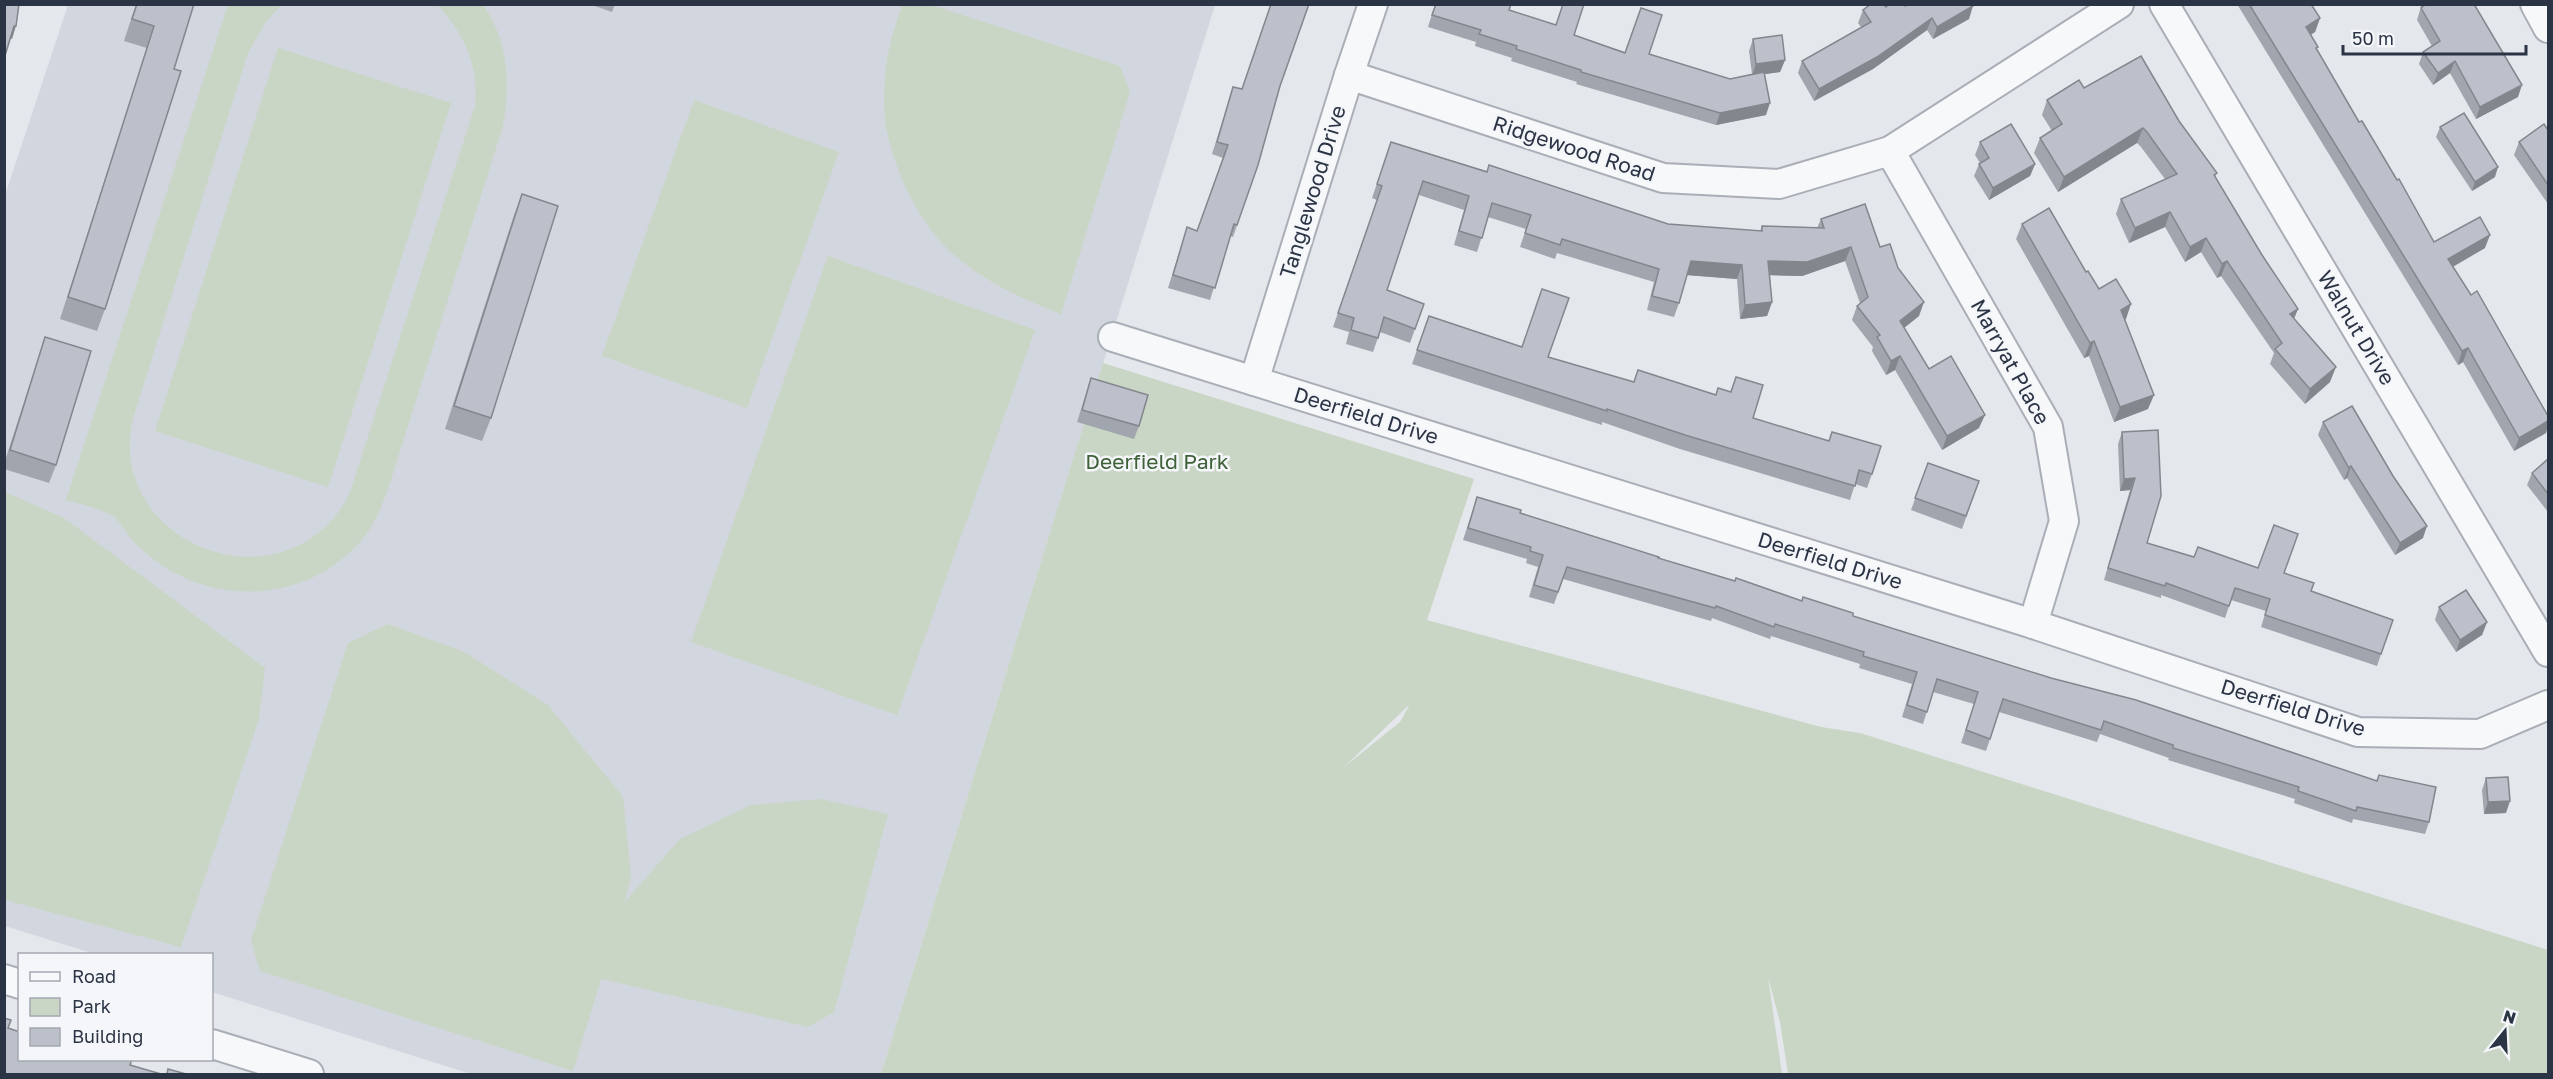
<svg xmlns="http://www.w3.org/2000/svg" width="2553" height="1079" viewBox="0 0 2553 1079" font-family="'Golos Text',sans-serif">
<rect width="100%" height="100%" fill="#e4e7ec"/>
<path fill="#d2d6de" d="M68 5H1215L881 1074H471L212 992V954H95L5 926V195Z"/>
<g fill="#c9d6c5" fill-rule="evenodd">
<path d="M228 5H282L266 21 248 53 135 412C96 540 284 618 349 495L475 106C479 67 465 33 437 5H483C509 41 510 84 503 126L388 489C382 506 375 524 363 538 320 592 242 606 181 576 162 567 144 553 130 538 125 531 120 521 113 516 100 508 80 504 66 500Z"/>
<path d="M902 5H931L1120 66 1130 92 1061 314C1022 299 985 282 953 254 919 224 894 171 886 126 883 107 884 86 886 67 888 46 896 24 902 5Z"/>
<path d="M278 48 451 103 328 487 155 431Z"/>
<path d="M694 100 839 152 747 408 602 356Z"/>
<path d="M828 256 1035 330 897 715 691 642Z"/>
<path d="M1103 363 1474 479 1427 620 1821 727 1860 733 2548 950V1074H1788L1780 1022 1768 977 1782 1074H881ZM1409 706 1400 722 1343 768 1408 706Z"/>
<path d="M5 492 64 518 265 668 259 719 181 947 5 900Z"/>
<path d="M388 624 464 652 548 705 623 797 631 878 624 903 680 839 751 805 821 799 888 814 834 1012 808 1027 601 979 573 1071 260 971 251 940 348 643Z"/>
</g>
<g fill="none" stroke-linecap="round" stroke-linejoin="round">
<g stroke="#a9aeb7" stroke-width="32">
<g id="street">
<path d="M2164 4 2548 652"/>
<path d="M2535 4 2548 28"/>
<path d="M1349 75 1663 178 1779 184 1890 151 2119 4"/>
<path d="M1890 151 2048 427 2064 521 2033 624"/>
<path d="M1113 337 2033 624 2358 732 2480 734 2548 705"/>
<path d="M1254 381 1349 75 1373 4"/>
<path d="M4 979 20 984"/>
<path d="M212 1044 309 1074"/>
</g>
</g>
<use href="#street" stroke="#f7f8fa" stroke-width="28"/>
</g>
<g fill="#a1a5ae">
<path d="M136 4H194L174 69 105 309 97 331 60 319 147 48 124 41Z"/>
<path d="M589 4H615L612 12Z"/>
<path d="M1435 4H1511L1509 10 1574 35 1625 52 1649 54 1730 79 1752 74 1749 51 1753 39 1785 60 1780 72 1765 74 1766 115 1716 125 1576 84 1577 82 1511 61 1512 58 1475 46 1476 42 1428 27Z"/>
<path d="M2237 4H2311L2320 18 2315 32 2311 35 2317 50 2359 122 2397 180 2434 242 2485 248 2453 267 2548 416V425L2546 433 2514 451 2463 362 2458 365Z"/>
<path d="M2420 4H2474L2518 97 2476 119 2450 73 2433 85 2419 64 2423 52 2432 46 2417 20 2421 7Z"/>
<path d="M1905 6 1969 19 1933 39 1927 30 1873 69 1814 101 1798 73 1802 61 1861 27 1858 23 1863 10 1886 7Z"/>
<path d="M1280 86 1258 165 1233 237 1230 236 1210 300 1168 288 1187 227 1197 231 1223 158 1212 154 1233 87 1242 89Z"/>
<path d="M2084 88 2179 121 2217 173 2215 177 2294 319 2330 382 2305 404 2270 364 2274 353 2221 276 2217 278 2201 252 2185 262 2165 227 2129 243 2116 214 2121 199 2165 179 2141 147 2137 143 2058 192 2034 153 2040 138 2052 131 2042 115 2047 100Z"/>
<path d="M2440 127 2495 177 2472 191 2436 137Z"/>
<path d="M2548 130V204L2514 155 2519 142Z"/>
<path d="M1391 142 1487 171 1668 224 1760 231 1762 226 1817 228 1821 219 1880 247 1898 268 1919 316 1904 328 1929 369 1979 428 1942 450 1895 370 1886 375 1872 351 1873 347 1852 320 1857 306 1860 303 1845 261 1802 276 1770 275 1772 302 1767 316 1740 319 1737 279 1687 275 1679 303 1674 317 1647 310 1654 282 1557 253 1555 259 1520 247 1526 229 1488 217 1477 252 1454 245 1464 210 1419 195 1387 290 1424 304 1410 343 1380 332 1373 352 1346 344 1349 332 1333 327 1377 200 1372 198Z"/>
<path d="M1980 142 2035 164 2030 176 1989 200 1974 176 1979 164 1980 163 1975 155Z"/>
<path d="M522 194 491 418 482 441 445 429 513 218Z"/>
<path d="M2022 224 2086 272 2099 289 2126 319 2125 320 2148 409 2114 422 2089 356 2084 358 2016 239Z"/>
<path d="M1429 316 1548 357 1634 382 1638 370 1716 395 1718 388 1730 392 1736 377 1753 418 1829 441 1832 432 1872 474 1867 488 1855 484 1850 500 1680 449 1602 422V425L1412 364Z"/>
<path d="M45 337 56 465 49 483 4 469V464Z"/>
<path d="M1091 378 1139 426 1134 439 1077 422Z"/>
<path d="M2323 422 2423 538 2395 555 2347 478 2344 480 2318 435Z"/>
<path d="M2122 432 2147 543 2194 557 2284 573 2311 591 2393 620 2377 666 2261 627 2266 611 2231 600 2225 618 2161 595V598L2104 580 2130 490 2120 491 2118 444Z"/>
<path d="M2548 459V512L2527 485 2532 473Z"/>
<path d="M1928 463 1979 481 1962 529 1911 510Z"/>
<path d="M1477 497 1520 513 1658 558 1853 616 2376 781 2379 775 2429 822 2425 834 2353 819 2352 823 2294 803 2295 799 2168 760 2169 758 2100 734 2097 742 1999 712 1986 751 1961 743 1974 704 1933 692 1923 724 1902 717 1912 684 1859 668 1860 664 1771 636 1770 639 1712 618 1711 621 1563 579 1554 604 1529 597 1538 567 1526 563 1527 559 1463 540Z"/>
<path d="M2439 607 2487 622 2482 635 2456 652 2435 620Z"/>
<path d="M2486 778 2506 813 2484 814 2482 790Z"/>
</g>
<g fill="#83868d">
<path d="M1973 6 1969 19 1933 39 1937 27Z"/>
<path d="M1932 18 1927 30 1873 69 1814 101 1819 89Z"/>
<path d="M2320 18 2315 32 2301 40 2306 27Z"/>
<path d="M14 26H16L12 39 10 38Z"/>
<path d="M1785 60 1780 72 1752 76 1756 64Z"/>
<path d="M2455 61 2450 73 2433 85 2438 73Z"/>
<path d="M2522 85 2518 97 2476 119 2480 107Z"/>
<path d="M1770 103 1766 115 1716 125 1720 113Z"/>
<path d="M2143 128 2137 143 2058 192 2064 177Z"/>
<path d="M2035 164 2030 176 1989 200 1993 188Z"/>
<path d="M2498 167 2495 177 2472 191 2475 182Z"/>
<path d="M2170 212 2165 227 2129 243 2135 228Z"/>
<path d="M2490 235 2485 248 2443 272 2448 259Z"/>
<path d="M2206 238 2201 252 2185 262 2190 247Z"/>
<path d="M1851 247 1845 261 1802 276 1763 275 1768 261Z"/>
<path d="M1691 261 1742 265 1737 279 1686 275Z"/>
<path d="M2227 261 2221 276 2217 278 2222 264Z"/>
<path d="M1772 302 1767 316 1740 319 1745 305Z"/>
<path d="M1924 302 1919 316 1895 335 1900 321Z"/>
<path d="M2131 304 2126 319 2116 325 2121 310Z"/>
<path d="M2298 309 2292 324 2290 314Z"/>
<path d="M2094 341 2089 356 2084 358 2090 343Z"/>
<path d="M2468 348 2463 362 2458 365 2462 351Z"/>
<path d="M1900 356 1895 370 1886 375 1891 361Z"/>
<path d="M2336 367 2330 382 2305 404 2310 389Z"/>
<path d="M2154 395 2148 409 2114 422 2120 407Z"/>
<path d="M1985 415 1979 428 1942 450 1947 436Z"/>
<path d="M2548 421V425L2546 433 2514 451 2519 438Z"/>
<path d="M2351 466 2347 478 2344 480 2349 468Z"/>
<path d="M2135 478 2130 490 2120 491 2124 479Z"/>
<path d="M2427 526 2423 538 2395 555 2400 543Z"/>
<path d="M2487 622 2482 635 2456 652 2460 640Z"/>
<path d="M2510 801 2506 813 2484 814 2488 802Z"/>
</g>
<g fill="#bbc0ca" stroke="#83868d" stroke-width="1.5">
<path d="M4 4H19L16 26H14L4 59Z"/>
<path d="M137 4H194L174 69 181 71 105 309 68 297 154 26 132 19Z"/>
<path d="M1271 4H1309L1280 86 1258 165 1237 225 1234 224 1215 288 1173 275 1187 227 1197 231 1228 145 1217 142 1233 87 1242 89Z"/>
<path d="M1436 4H1511L1509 10 1556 25 1563 4H1584L1574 35 1625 53 1641 8 1662 15 1649 54 1730 79 1764 72 1770 103 1720 113 1581 72V70L1516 49 1517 46 1479 34 1481 30 1432 15Z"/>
<path d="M1871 4H1884L1886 7 1889 4H1904L1905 6 1908 4H1972L1973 6 1937 27 1932 18 1877 57 1819 89 1802 61 1871 22 1863 10Z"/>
<path d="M2249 4H2311L2320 18 2306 27 2318 47 2316 48 2359 122 2362 121 2397 180 2399 179 2434 242 2480 217 2490 235 2448 259 2471 295 2477 291 2548 416V421L2519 438 2468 348 2462 351Z"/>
<path d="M2426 4H2474L2522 85 2480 107 2455 61 2438 73 2423 52 2440 41 2421 8Z"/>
<path d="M1782 35 1785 60 1756 64 1753 39Z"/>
<path d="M2141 56 2179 121 2217 173 2214 175 2262 255 2298 309 2290 314 2336 367 2310 389 2275 349 2282 343 2227 261 2222 264 2206 238 2190 247 2170 212 2135 228 2121 199 2177 174 2147 132 2143 128 2064 177 2040 138 2062 124 2047 100 2079 80 2084 88Z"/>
<path d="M2464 113 2498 167 2475 182 2440 127Z"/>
<path d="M2011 124 2035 164 1993 188 1979 164 1989 158 1980 142Z"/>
<path d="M2544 124 2548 130V185L2519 142Z"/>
<path d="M1391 142 1487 172 1489 165 1668 224 1762 231V226L1824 228 1821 219 1865 204 1880 247 1890 244 1898 268 1924 302 1900 321 1929 369 1951 356 1985 415 1947 436 1900 356 1891 361 1877 337 1880 335 1857 306 1868 297 1851 247 1807 262 1768 261 1772 302 1745 305 1742 265 1691 261 1679 303 1652 296 1659 269 1562 239 1560 245 1525 233 1531 215 1492 203 1482 238 1459 231 1469 196 1423 181 1387 290 1424 304 1415 329 1384 317 1378 338 1351 330 1354 318 1338 313 1382 186 1377 184Z"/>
<path d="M522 194 558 206 491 418 454 406Z"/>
<path d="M2049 208 2086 272 2088 271 2099 289 2116 279 2131 304 2121 310 2154 395 2120 407 2094 341 2090 343 2022 224Z"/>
<path d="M1542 289 1569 298 1548 357 1634 382 1638 370 1716 395 1718 388 1731 392 1736 377 1763 385 1753 418 1829 441 1832 432 1881 446 1872 474 1859 470 1855 486 1685 435 1607 409V411L1417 350 1429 316 1522 347Z"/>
<path d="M45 337 91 351 56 465 10 450Z"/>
<path d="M1091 378 1148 395 1139 426 1082 410Z"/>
<path d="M2352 406 2393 476 2427 526 2400 543 2351 466 2349 468 2323 422Z"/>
<path d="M2158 430 2161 496 2147 543 2194 557 2198 547 2258 568 2274 525 2298 534 2284 573 2314 583 2311 591 2393 620 2381 654 2265 615 2270 599 2235 588 2229 606 2166 583 2165 586 2108 568 2135 478 2124 479 2122 432Z"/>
<path d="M2548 459V494L2532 473Z"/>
<path d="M1928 463 1979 481 1966 516 1915 498Z"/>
<path d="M1477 497 1521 510 1520 513 1659 557 1658 558 1735 581 1736 578 1802 601 1803 597 1853 613V616L2051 678 2136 700 2377 781 2379 775 2436 787 2429 822 2357 807 2356 811 2298 791 2299 787 2173 748V745L2104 721 2101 730 2003 699 1990 739 1966 730 1978 692 1937 679 1927 712 1907 705 1917 672 1863 656 1864 652 1775 624 1774 627 1716 606 1715 608 1567 567 1558 592 1534 585 1543 555 1530 551 1531 547 1468 528Z"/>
<path d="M2466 590 2487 622 2460 640 2439 607Z"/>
<path d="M2508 777 2510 801 2488 802 2486 778Z"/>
<path d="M4 1018 11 1020 8 1028 20 1032V1059H132L130 1065 161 1074H4Z"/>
<path d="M168 1069 186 1074H167Z"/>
</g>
<g text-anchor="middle" stroke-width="5" stroke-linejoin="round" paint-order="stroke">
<g font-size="21" fill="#2b3445" stroke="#f4f6f9">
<text transform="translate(1574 149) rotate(18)" y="7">Ridgewood Road</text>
<text transform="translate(1313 192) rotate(-73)" y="7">Tanglewood Drive</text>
<text transform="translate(2356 328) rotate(59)" y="7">Walnut Drive</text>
<text transform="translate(2010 362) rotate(61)" y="7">Marryat Place</text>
<text transform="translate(1366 416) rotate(17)" y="7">Deerfield Drive</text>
<text transform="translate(1830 561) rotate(17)" y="7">Deerfield Drive</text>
<text transform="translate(2293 708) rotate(17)" y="7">Deerfield Drive</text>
</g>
<g font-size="21" fill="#3f6138" stroke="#f4f6f9">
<text x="1157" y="469">Deerfield Park</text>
</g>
</g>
<rect width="2553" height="1079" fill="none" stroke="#2b3445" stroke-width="12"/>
<rect x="18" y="953" width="195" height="108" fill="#f4f6f9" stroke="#a4a8b1" stroke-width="1.5"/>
<rect x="30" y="972" width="30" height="9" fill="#f7f8fa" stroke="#a4a8b1" stroke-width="1.5"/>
<text x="72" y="983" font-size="18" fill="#2b3445">Road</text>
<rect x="30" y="998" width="30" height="18" fill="#c9d6c5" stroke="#a4a8b1" stroke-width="1.5"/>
<text x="72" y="1013" font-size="18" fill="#2b3445">Park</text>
<rect x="30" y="1028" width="30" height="18" fill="#bbc0ca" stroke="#a4a8b1" stroke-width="1.5"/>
<text x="72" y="1043" font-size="18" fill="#2b3445">Building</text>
<g transform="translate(2505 1031) rotate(18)" stroke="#f4f6f9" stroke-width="4.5" paint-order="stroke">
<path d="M0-4.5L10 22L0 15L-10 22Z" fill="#2b3445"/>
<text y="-9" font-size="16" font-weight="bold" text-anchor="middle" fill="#2b3445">N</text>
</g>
<path d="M2343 45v9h183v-9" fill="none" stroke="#2b3445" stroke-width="3"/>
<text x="2352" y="45" font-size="18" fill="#2b3445" stroke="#f4f6f9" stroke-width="4.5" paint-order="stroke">50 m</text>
</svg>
